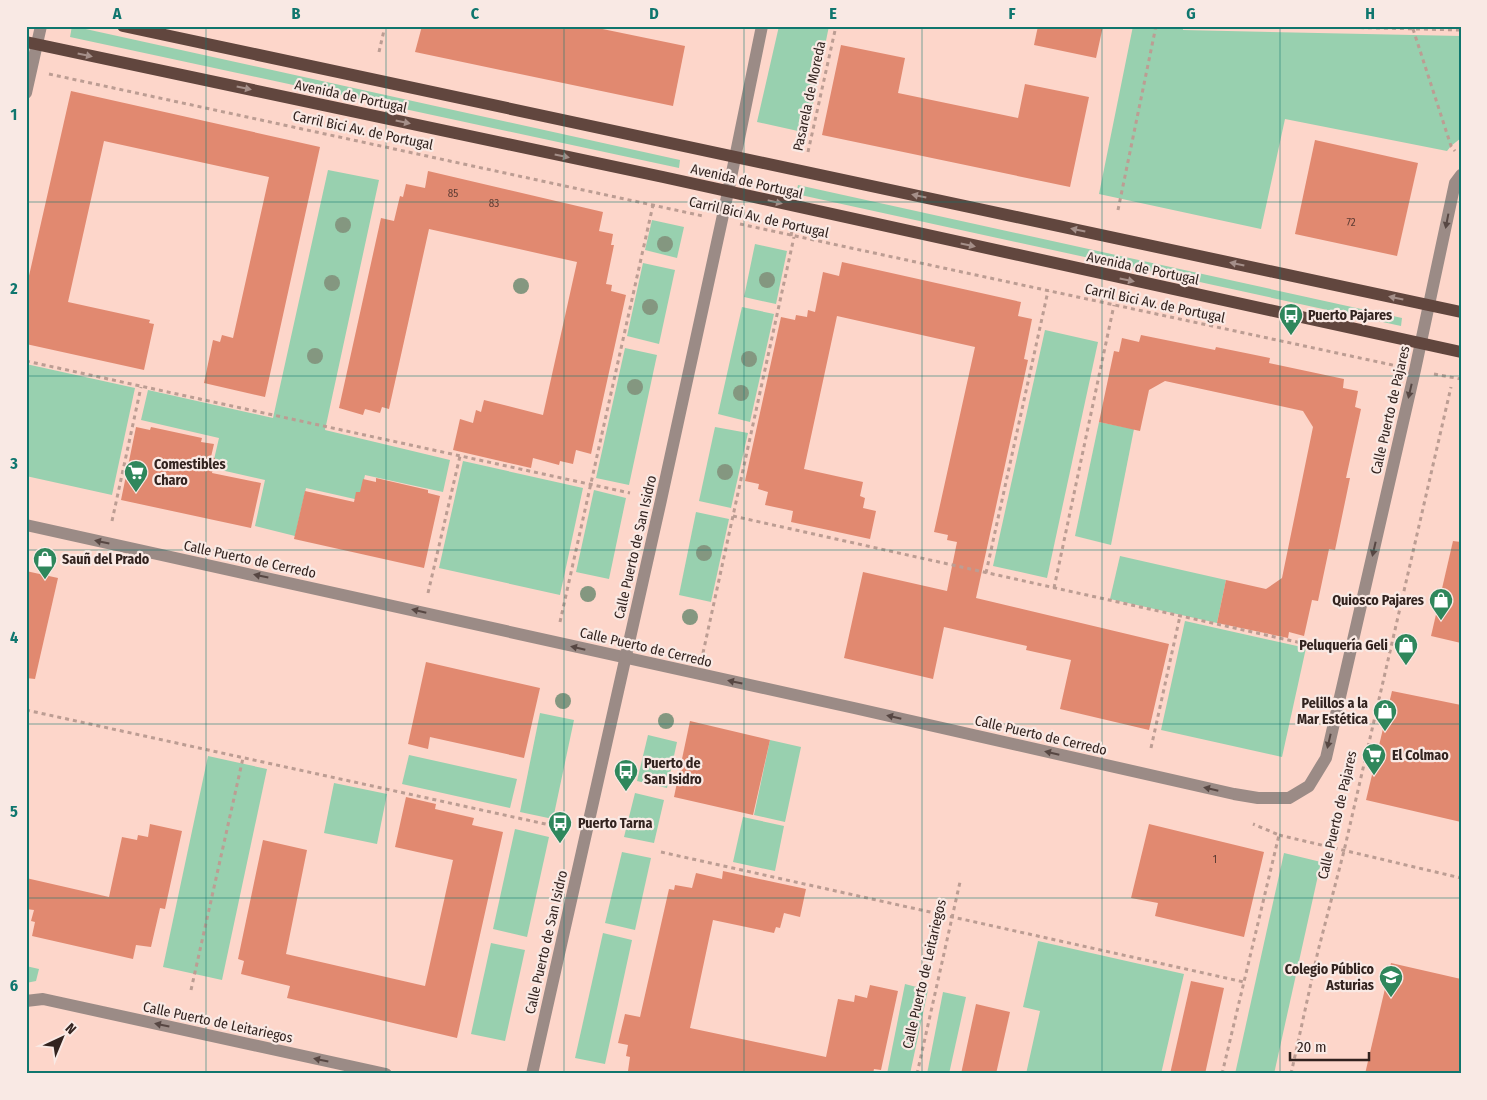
<svg xmlns="http://www.w3.org/2000/svg" width="1487" height="1100" viewBox="0 0 1487 1100" font-family="'Fira Sans Condensed',sans-serif">
<rect width="100%" height="100%" fill="#fdd6ca"/>
<g fill="#98d0af">
<path d="M72 26 680 160 679 168 70 37Z"/>
<path d="M779 26H829L807 133 757 122Z"/>
<path d="M1133 26H1183V30L1461 36V138L1451 146 1447 151 1285 119 1261 229 1099 194Z"/>
<path d="M328 170 379 180 325 430 450 460 443 492 365 475 359 500 306 488 295 536 255 526 265 480 212 468 219 438 141 420 148 390 273 418Z"/>
<path d="M798 185 1402 318 1401 326 796 194Z"/>
<path d="M652 220 684 227 677 258 645 250Z"/>
<path d="M755 244 787 251 776 304 744 297Z"/>
<path d="M643 263 675 270 659 344 627 336Z"/>
<path d="M742 307 774 314 750 422 718 414Z"/>
<path d="M1045 330 1098 342 1047 578 993 566Z"/>
<path d="M625 348 657 355 629 485 596 478Z"/>
<path d="M26 364 135 388 112 495 26 476Z"/>
<path d="M1099 422 1134 429 1111 545 1075 536Z"/>
<path d="M715 427 748 433 731 508 699 501Z"/>
<path d="M463 461 583 488 560 595 439 568Z"/>
<path d="M594 490 626 498 609 579 576 572Z"/>
<path d="M696 512 729 519 711 602 679 595Z"/>
<path d="M1120 556 1226 580 1217 623 1110 599Z"/>
<path d="M1185 621 1306 648 1282 757 1161 730Z"/>
<path d="M540 713 574 720 553 819 520 812Z"/>
<path d="M648 735 677 742 667 788 637 781Z"/>
<path d="M770 740 801 747 785 822 754 815Z"/>
<path d="M409 755 517 779 510 808 402 784Z"/>
<path d="M208 756 267 769 222 980 163 967Z"/>
<path d="M334 783 387 794 377 844 324 833Z"/>
<path d="M635 793 664 800 654 843 624 837Z"/>
<path d="M743 817 784 826 775 871 733 862Z"/>
<path d="M515 829 549 837 527 937 493 929Z"/>
<path d="M622 852 651 858 635 930 605 923Z"/>
<path d="M1284 853 1321 862 1274 1074H1235Z"/>
<path d="M603 933 632 940 605 1064 575 1058Z"/>
<path d="M1038 941 1184 974 1161 1074H1026L1040 1011 1023 1007Z"/>
<path d="M491 943 525 950 505 1041 471 1034Z"/>
<path d="M26 966 39 969 36 981 26 983Z"/>
<path d="M905 984 928 990 910 1074H887Z"/>
<path d="M943 992 966 997 949 1074H927Z"/>
</g>
<g fill="#e18970">
<path d="M422 26H588L685 46 673 106 415 52Z"/>
<path d="M1038 26H1103L1096 58 1034 45Z"/>
<path d="M841 45 905 58 898 93 1018 118 1025 84 1089 97 1070 187 822 135Z"/>
<path d="M71 91 320 147 265 397 204 383 213 340 220 342 222 335 233 338 269 177 104 141 68 302 150 320 149 323 154 324 144 370 26 344V289Z"/>
<path d="M1315 140 1418 163 1397 256 1295 234Z"/>
<path d="M428 171 603 212 599 231 613 234 611 245H614L606 284 612 285 611 291 626 295 591 454 576 450 573 464 560 461 559 465 533 458 531 468 453 450 460 419 473 423 476 410 481 412 484 400 543 415 577 262 429 229 389 409 382 407 380 413 365 409 363 415 339 408 381 218 394 221 400 196 403 197 406 184 425 188Z"/>
<path d="M842 262 1021 302 1018 316 1032 319 1024 359 1028 360 976 598 1169 644 1149 730 1060 709 1071 660 1026 650 1027 646 944 627 933 679 844 658 863 572 947 591 957 542 947 540 948 535 934 532 975 347 837 316 804 469 863 482 860 496 865 498 863 508 876 511 870 539 791 522 793 511 765 505 768 492 758 489 759 484 745 481 781 317 795 320 796 315 807 317 808 310 815 312 823 272 839 276Z"/>
<path d="M1141 335 1215 350 1216 347 1270 358 1269 363 1344 379 1343 388 1358 391 1355 407 1361 409 1346 478H1350L1335 550 1329 549 1318 601 1312 600 1304 636 1289 632 1288 638 1217 623 1226 580 1266 589 1282 578 1313 427 1303 411 1165 381 1149 390 1140 431 1099 422 1114 351 1119 352 1122 338 1139 342Z"/>
<path d="M136 427 150 430 151 427 202 438 201 442 214 444 211 457 215 458 212 473 261 483 251 528 121 500Z"/>
<path d="M376 478 428 490V493L440 496 424 568 294 539 305 491 354 502 356 492H360L363 479 376 482Z"/>
<path d="M1453 541 1461 542V643L1431 636Z"/>
<path d="M26 571 58 578 35 679 26 678Z"/>
<path d="M426 662 540 688 524 758 430 737 428 749 408 744Z"/>
<path d="M1392 691 1461 705V822L1366 800Z"/>
<path d="M690 721 770 740 753 815 674 797Z"/>
<path d="M406 797 436 804 435 809 474 818 472 825 503 832 457 1038 287 998 290 986 241 974 244 961 238 959 263 840 307 850 286 954 425 986 453 860 395 847Z"/>
<path d="M150 824 182 831 165 909 160 908 151 947 136 945 133 959 32 936 35 922 31 921 34 910 26 909V878L109 897 122 837 137 840 138 835 148 837Z"/>
<path d="M1149 824 1264 852 1244 937 1155 916 1158 903 1131 898Z"/>
<path d="M723 871 806 889 800 917 784 913 780 928 776 927 774 933 713 920 690 1028 826 1057 838 999 854 1002 855 995 867 998 870 985 898 991 881 1070 874 1069 873 1074H642L628 1071 630 1057 626 1056 628 1045 618 1043 625 1014 640 1017 669 889 674 890 675 885 692 888 696 873 722 879Z"/>
<path d="M1391 963 1461 979V1064L1458 1074H1365Z"/>
<path d="M1191 981 1224 988 1205 1074H1170Z"/>
<path d="M976 1004 1010 1012 996 1074H961Z"/>
</g>
<g fill="none" stroke-linecap="round" stroke-linejoin="round">
<g stroke="#bc9d93" stroke-width="3" stroke-dasharray="4 4" stroke-linecap="butt">
<path d="M1296 26 1461 30"/>
<path d="M1413 29 1451 146 1455 151"/>
<path d="M379 52 385 26"/>
<path d="M49 74 703 216"/>
<path d="M808 152 836 26"/>
<path d="M1118 210 1156 26"/>
<path d="M740 224 1397 366"/>
<path d="M791 236 793 225"/>
<path d="M26 361 630 493"/>
<path d="M1434 374 1461 379"/>
<path d="M733 516 1333 650"/>
<path d="M112 521 141 387"/>
<path d="M986 573 1048 291"/>
<path d="M1054 588 1114 305"/>
<path d="M428 593 460 456"/>
<path d="M560 622 653 205"/>
<path d="M703 653 794 237"/>
<path d="M26 710 559 827"/>
<path d="M1151 748 1180 616"/>
<path d="M1279 835 1461 878"/>
<path d="M661 852 1244 982"/>
<path d="M191 990 243 758"/>
<path d="M917 1074 960 882"/>
<path d="M1222 1074 1279 835 1253 824"/>
<path d="M1291 1074 1318 951 1344 851 1451 387"/>
</g>
<g stroke="#9b8b86" stroke-width="12">
<path d="M26 93 41 26"/>
<path d="M26 525 854 708 1234 794 1258 798H1289L1309 786 1326 758 1415 370 1455 183 1461 175"/>
<path d="M26 1001 43 999 386 1074"/>
<path d="M532 1074 661 500 728 192 762 26"/>
</g>
<g stroke="#61463e" stroke-width="12">
<path d="M123 26 1461 312"/>
<path d="M26 42 663 177 1461 352"/>
</g>
</g>
<g fill="#849780">
<circle cx="343" cy="225" r="8"/>
<circle cx="665" cy="244" r="8"/>
<circle cx="767" cy="280" r="8"/>
<circle cx="332" cy="283" r="8"/>
<circle cx="521" cy="286" r="8"/>
<circle cx="650" cy="307" r="8"/>
<circle cx="315" cy="356" r="8"/>
<circle cx="749" cy="359" r="8"/>
<circle cx="635" cy="387" r="8"/>
<circle cx="741" cy="393" r="8"/>
<circle cx="725" cy="472" r="8"/>
<circle cx="704" cy="553" r="8"/>
<circle cx="588" cy="594" r="8"/>
<circle cx="690" cy="617" r="8"/>
<circle cx="563" cy="701" r="8"/>
<circle cx="666" cy="721" r="8"/>
</g>
<defs><path id="oneway-solid" d="M-6-.8H1V-3.2L6.5 0L1 3.2V.8H-6Z" transform="scale(1.25)"/></defs>
<g fill="#a58f89">
<use href="#oneway-solid" transform="translate(85 55) rotate(12)"/>
<use href="#oneway-solid" transform="translate(244 88) rotate(12)"/>
<use href="#oneway-solid" transform="translate(403 122) rotate(12)"/>
<use href="#oneway-solid" transform="translate(562 156) rotate(12)"/>
<use href="#oneway-solid" transform="translate(919 196) rotate(-168)"/>
<use href="#oneway-solid" transform="translate(775 202) rotate(13)"/>
<use href="#oneway-solid" transform="translate(1078 230) rotate(-168)"/>
<use href="#oneway-solid" transform="translate(968 245) rotate(12)"/>
<use href="#oneway-solid" transform="translate(1237 264) rotate(-168)"/>
<use href="#oneway-solid" transform="translate(1127 280) rotate(12)"/>
<use href="#oneway-solid" transform="translate(1396 298) rotate(-168)"/>
</g>
<g fill="#574743">
<use href="#oneway-solid" transform="translate(1447 221) rotate(101)"/>
<use href="#oneway-solid" transform="translate(1410 391) rotate(103)"/>
<use href="#oneway-solid" transform="translate(102 542) rotate(-168)"/>
<use href="#oneway-solid" transform="translate(1374 549) rotate(103)"/>
<use href="#oneway-solid" transform="translate(261 576) rotate(-168)"/>
<use href="#oneway-solid" transform="translate(419 611) rotate(-167)"/>
<use href="#oneway-solid" transform="translate(578 648) rotate(-167)"/>
<use href="#oneway-solid" transform="translate(735 682) rotate(-168)"/>
<use href="#oneway-solid" transform="translate(894 717) rotate(-167)"/>
<use href="#oneway-solid" transform="translate(1329 741) rotate(103)"/>
<use href="#oneway-solid" transform="translate(1052 753) rotate(-167)"/>
<use href="#oneway-solid" transform="translate(1211 789) rotate(-167)"/>
<use href="#oneway-solid" transform="translate(162 1025) rotate(-168)"/>
<use href="#oneway-solid" transform="translate(321 1060) rotate(-168)"/>
</g>
<path fill="none" stroke="#0f766e" stroke-width="1" stroke-opacity="0.55" d="M206 26V1074M386 26V1074M564 26V1074M744 26V1074M922 26V1074M1102 26V1074M1280 26V1074M26 202H1461M26 376H1461M26 550H1461M26 724H1461M26 898H1461"/>
<defs>
<g id="bus-pin" transform="scale(1.25)"><path d="M0 17L-7.5 6A9.5 9.5 0 1 1 7.5 6Z" fill="#2f875c" stroke="#f9e9e4"/><path d="M-5-6H5V4H4V6H2V4H-2V6H-4V4H-5ZM-3.5-4V0h7V-4ZM-3.5 1.2v1.5H-2V1.2ZM2 1.2v1.5H3.5V1.2Z" fill="#fff"/></g>
<g id="supermarket-pin" transform="scale(1.25)"><path d="M0 17L-7.5 6A9.5 9.5 0 1 1 7.5 6Z" fill="#2f875c" stroke="#f9e9e4"/><path d="M-6-5.5h2.5l.6 2H6L4.5 2H-2.5L-4.4-4H-6ZM-1.5 3.2a1.3 1.3 0 1 0 .1 0ZM3 3.2a1.3 1.3 0 1 0 .1 0Z" fill="#fff"/></g>
<g id="shop-pin" transform="scale(1.25)"><path d="M0 17L-7.5 6A9.5 9.5 0 1 1 7.5 6Z" fill="#2f875c" stroke="#f9e9e4"/><path d="M-5-2.5h2.3a2.7 3.5 0 0 1 5.4 0H5L5.5 6h-11ZM-1.5-2.5h3a1.5 2.3 0 0 0-3 0Z" fill="#fff"/></g>
<g id="school-pin" transform="scale(1.25)"><path d="M0 17L-7.5 6A9.5 9.5 0 1 1 7.5 6Z" fill="#2f875c" stroke="#f9e9e4"/><path d="M0-5L7-2L0 1L-7-2ZM-4 1L0 2.5L4 1V4Q0 6-4 4Z" fill="#fff"/></g>
</defs>
<g fill-rule="evenodd">
<use href="#bus-pin" x="1291" y="315"/>
<use href="#supermarket-pin" x="136" y="472"/>
<use href="#shop-pin" x="45" y="559"/>
<use href="#shop-pin" x="1441" y="600"/>
<use href="#shop-pin" x="1406" y="645"/>
<use href="#shop-pin" x="1385" y="711"/>
<use href="#supermarket-pin" x="1374" y="755"/>
<use href="#bus-pin" x="626" y="771"/>
<use href="#bus-pin" x="560" y="823"/>
<use href="#school-pin" x="1391" y="977"/>
</g>
<g text-anchor="middle" stroke-width="4.5" stroke-linejoin="round" paint-order="stroke">
<g font-size="11" fill="#5e3c33">
<text x="453" y="197">85</text>
<text x="494" y="207">83</text>
<text x="1351" y="226">72</text>
<text x="1215" y="863">1</text>
</g>
<g font-size="14" fill="#32231f" stroke="#f9e9e4">
<text transform="translate(351 96) rotate(12)" y="5">Avenida de Portugal</text>
<text transform="translate(809 96) rotate(-78)" y="5">Pasarela de Moreda</text>
<text transform="translate(363 130) rotate(12)" y="5">Carril Bici Av. de Portugal</text>
<text transform="translate(747 181) rotate(13)" y="5">Avenida de Portugal</text>
<text transform="translate(759 217) rotate(13)" y="5">Carril Bici Av. de Portugal</text>
<text transform="translate(1143 268) rotate(12)" y="5">Avenida de Portugal</text>
<text transform="translate(1155 303) rotate(12)" y="5">Carril Bici Av. de Portugal</text>
<text transform="translate(1390 410) rotate(-77)" y="5">Calle Puerto de Pajares</text>
<text transform="translate(635 547) rotate(-77)" y="5">Calle Puerto de San Isidro</text>
<text transform="translate(250 559) rotate(12)" y="5">Calle Puerto de Cerredo</text>
<text transform="translate(646 647) rotate(13)" y="5">Calle Puerto de Cerredo</text>
<text transform="translate(1041 735) rotate(13)" y="5">Calle Puerto de Cerredo</text>
<text transform="translate(1337 815) rotate(-77)" y="5">Calle Puerto de Pajares</text>
<text transform="translate(546 942) rotate(-77)" y="5">Calle Puerto de San Isidro</text>
<text transform="translate(924 974) rotate(-77)" y="5">Calle Puerto de Leitariegos</text>
<text transform="translate(218 1022) rotate(12)" y="5">Calle Puerto de Leitariegos</text>
</g>
<g font-size="14" font-weight="bold" fill="#32231f" stroke="#f9e9e4" text-anchor="start">
<text x="1308" y="320">Puerto Pajares</text>
<text x="154" y="469">Comestibles<tspan x="154" dy="16">Charo</tspan></text>
<text x="62" y="564">Sauñ del Prado</text>
<text x="1424" y="605" text-anchor="end">Quiosco Pajares</text>
<text x="1388" y="650" text-anchor="end">Peluquería Geli</text>
<text x="1368" y="708" text-anchor="end">Pelillos a la<tspan x="1368" dy="16">Mar Estética</tspan></text>
<text x="1392" y="760">El Colmao</text>
<text x="644" y="768">Puerto de<tspan x="644" dy="16">San Isidro</tspan></text>
<text x="578" y="828">Puerto Tarna</text>
<text x="1374" y="974" text-anchor="end">Colegio Público<tspan x="1374" dy="16">Asturias</tspan></text>
</g>
</g>
<rect width="1487" height="1100" fill="none" stroke="#f9e9e4" stroke-width="55"/>
<g transform="translate(62 1038) rotate(44)" stroke="#f9e9e4" stroke-width="4" paint-order="stroke">
<path d="M0-4L9 19L0 12L-9 19Z" fill="#32231f"/>
<text y="-8" font-size="14" font-weight="bold" text-anchor="middle" fill="#32231f">N</text>
</g>
<path d="M1290 1052v8h79v-8" fill="none" stroke="#32231f" stroke-width="2.5"/>
<text x="1297" y="1052" font-size="15" fill="#32231f" stroke="#f9e9e4" stroke-width="4" paint-order="stroke">20 m</text>
<rect x="28" y="28" width="1432" height="1044" fill="none" stroke="#0f766e" stroke-width="2"/>
<g font-size="16" text-anchor="middle" font-weight="bold" fill="#0f766e">
<text x="117" y="19">A</text>
<text x="296" y="19">B</text>
<text x="475" y="19">C</text>
<text x="654" y="19">D</text>
<text x="833" y="19">E</text>
<text x="1012" y="19">F</text>
<text x="1191" y="19">G</text>
<text x="1370" y="19">H</text>
<text x="14" y="120">1</text>
<text x="14" y="294">2</text>
<text x="14" y="469">3</text>
<text x="14" y="643">4</text>
<text x="14" y="817">5</text>
<text x="14" y="991">6</text>
</g>
</svg>
